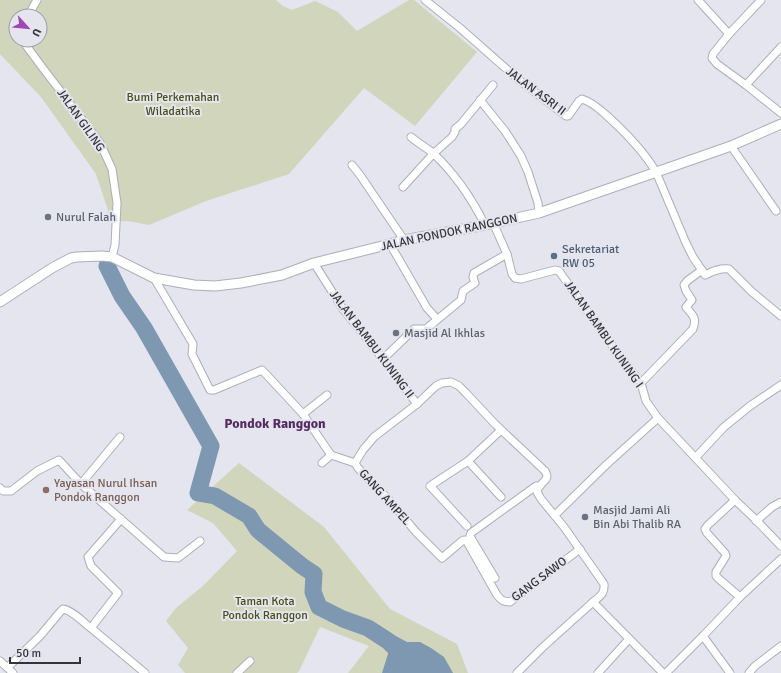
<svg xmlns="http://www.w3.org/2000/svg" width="781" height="673" viewBox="0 0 781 673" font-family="Signika,sans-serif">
<rect width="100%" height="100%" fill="#e4e5ee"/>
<g fill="#d0d5bc" fill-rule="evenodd">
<path d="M0 0H276L283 6 292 10 315 1 338 12 357 31 409 0H414L477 52 415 126 364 88 289 174 206 201 149 225 128 221 107 222 108 210 96 174 41 97 0 54ZM16 16H40V40H16Z"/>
<path d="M239 463 324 527 390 609 457 644 468 673H348L369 646 320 627 299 671 297 673H185L178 665 188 648 166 621 176 608 204 585 237 551 213 523 187 510Z"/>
</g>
<path fill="#7e98b1" d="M394 635 407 642H420L431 648 444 657 453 673H382Z"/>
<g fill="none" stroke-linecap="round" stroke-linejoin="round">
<path stroke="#7e98b1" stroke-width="17" d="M107 266 122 296 144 328 211 446 198 493 215 496 249 516 258 530 302 566 314 574 313 592 319 607 343 619 368 628 388 641 420 673"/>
<g stroke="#adafb7" stroke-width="9">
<g id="minor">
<path d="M425 0 460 28 519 80 566 116H568L569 115 579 101 582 99C592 102 598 108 605 114 624 131 643 150 656 172L686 243 693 257 705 275C713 271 720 268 729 269L751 291 781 316"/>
<path d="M698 0 729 34 713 54 712 58 717 64 746 85 781 113"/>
<path d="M28 16 37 0"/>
<path d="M729 34 761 0"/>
<path d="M22 40 42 67 100 143 112 169 117 203 115 245 112 257"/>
<path d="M746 85 781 47"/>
<path d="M480 100 505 131 521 156 528 172 538 203 539 213"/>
<path d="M411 137C418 143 427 148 434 154 455 174 472 199 485 225"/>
<path d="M731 146 776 211"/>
<path d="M352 165 360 175 404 240"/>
<path d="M403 187 433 154 452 137 455 132V129L461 124 493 85"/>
<path d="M495 223V227L507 254 512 274 515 278 521 279 555 270 559 271 605 336 641 383 646 401 658 418 735 500 755 519 781 546"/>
<path d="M390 244 427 308 437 319"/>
<path d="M314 263 343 309 383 359 417 404 436 386 442 383 451 382 459 386 466 393 495 424 545 471C550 479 544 480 540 486 538 487 538 490 537 492L541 499 564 527 604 584C605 594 600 596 593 602L663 673"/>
<path d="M154 278 193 344 192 354 210 390H214L262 370 303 414 331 455 355 463"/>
<path d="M383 359 412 331 414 329H426L461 300 463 291 475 283 473 277 474 273 507 254"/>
<path d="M641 383 693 329C697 317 693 316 686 307L692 300 686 291 684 285 687 281 702 270"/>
<path d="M417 404 374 437 363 450 355 463 358 468 391 502 416 532 442 558 462 541 464 540H466L497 595C501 600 503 602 510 602L580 549"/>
<path d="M303 414 327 395"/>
<path d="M696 457 724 427 750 406 781 385"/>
<path d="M468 461 501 497"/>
<path d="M322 463 331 455"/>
<path d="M81 484 120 437"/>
<path d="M0 488 3 491H11L37 471 59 460 81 484 164 557 178 558 200 541"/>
<path d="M735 500 708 525 705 529 707 533 725 553 726 556 716 572V576L719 579 740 597"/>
<path d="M555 515 606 465 658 418"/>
<path d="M121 519 88 557 91 566 118 593 91 628 145 673"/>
<path d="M756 521 772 507 781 502"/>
<path d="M467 526 430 486 468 461 501 430"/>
<path d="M495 578 471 538 470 536 471 533 536 486H539"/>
<path d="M703 636 730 673"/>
<path d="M0 661 13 673"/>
<path d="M8 667 40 636 60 612 63 609C72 610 84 623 91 628"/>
<path d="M237 673 250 661"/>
<path d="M517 673 543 647 593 602"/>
<path d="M598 673 629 639"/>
<path d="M666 673 703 636 740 597 781 559"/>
<path d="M749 673 755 666 781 646"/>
</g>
</g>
<g stroke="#adafb7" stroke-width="11">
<path id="tertiary" d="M0 302 52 268 71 258 77 257 102 256 112 257 154 278 194 285 215 286 241 283 282 275 314 263 390 244 404 240 485 225 539 213 731 146 781 124"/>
</g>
<use href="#minor" stroke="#fff" stroke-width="7"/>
<use href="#tertiary" stroke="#fff" stroke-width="9"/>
</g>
<g fill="#6b7280" stroke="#e4e5ee" stroke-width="1.5">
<circle cx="48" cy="217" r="4"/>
<circle cx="396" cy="333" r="4"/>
<circle cx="585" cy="517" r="4"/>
</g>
<circle fill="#5c6f8a" stroke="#e4e5ee" stroke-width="1.5" cx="554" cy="256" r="4"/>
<circle fill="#8d6e63" stroke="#e4e5ee" stroke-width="1.5" cx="46" cy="490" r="4"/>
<g text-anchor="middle" stroke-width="4" stroke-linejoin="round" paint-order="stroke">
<g font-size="12" fill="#343538" stroke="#e4e5ee">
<text transform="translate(536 91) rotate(37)" y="4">JALAN ASRI II</text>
<text transform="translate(81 120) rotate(55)" y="4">JALAN GILING</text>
<text transform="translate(449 232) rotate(-12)" y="4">JALAN PONDOK RANGGON</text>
<text transform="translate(604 334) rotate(55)" y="4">JALAN BAMBU KUNING I</text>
<text transform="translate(372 344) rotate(53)" y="4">JALAN BAMBU KUNING II</text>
<text transform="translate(385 497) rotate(48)" y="4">GANG AMPEL</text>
<text transform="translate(539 579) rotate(-37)" y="4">GANG SAWO</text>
</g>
<g font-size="12" fill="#484f17" stroke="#e4e5ee">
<text x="173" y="101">Bumi Perkemahan<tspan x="173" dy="14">Wiladatika</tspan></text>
<text x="265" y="605">Taman Kota<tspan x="265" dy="14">Pondok Ranggon</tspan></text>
</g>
<g font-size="12" fill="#5b616d" stroke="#e4e5ee" text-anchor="start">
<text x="56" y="221">Nurul Falah</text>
<text x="404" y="337">Masjid Al Ikhlas</text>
<text x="593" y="514">Masjid Jami Ali<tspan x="593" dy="14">Bin Abi Thalib RA</tspan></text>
</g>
<g font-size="12" fill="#4e5e75" stroke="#e4e5ee" text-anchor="start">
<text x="562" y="253">Sekretariat<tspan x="562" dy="14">RW 05</tspan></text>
</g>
<g font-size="12" fill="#785e54" stroke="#e4e5ee" text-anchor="start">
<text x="54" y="487">Yayasan Nurul Ihsan<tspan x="54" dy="14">Pondok Ranggon</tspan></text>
</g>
<g font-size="14" font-weight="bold" fill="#562d62" stroke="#e4e5ee">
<text x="275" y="428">Pondok Ranggon</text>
</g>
</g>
<g transform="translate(28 28) rotate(117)"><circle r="19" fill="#e4e5ee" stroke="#9e9fa5"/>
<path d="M0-3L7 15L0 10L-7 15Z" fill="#9e48b6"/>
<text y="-6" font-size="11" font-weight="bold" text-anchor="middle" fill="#343538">U</text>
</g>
<path d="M10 657v6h70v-6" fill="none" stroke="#343538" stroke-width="2"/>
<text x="16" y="657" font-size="12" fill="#343538" stroke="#e4e5ee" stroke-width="3" paint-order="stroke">50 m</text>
</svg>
